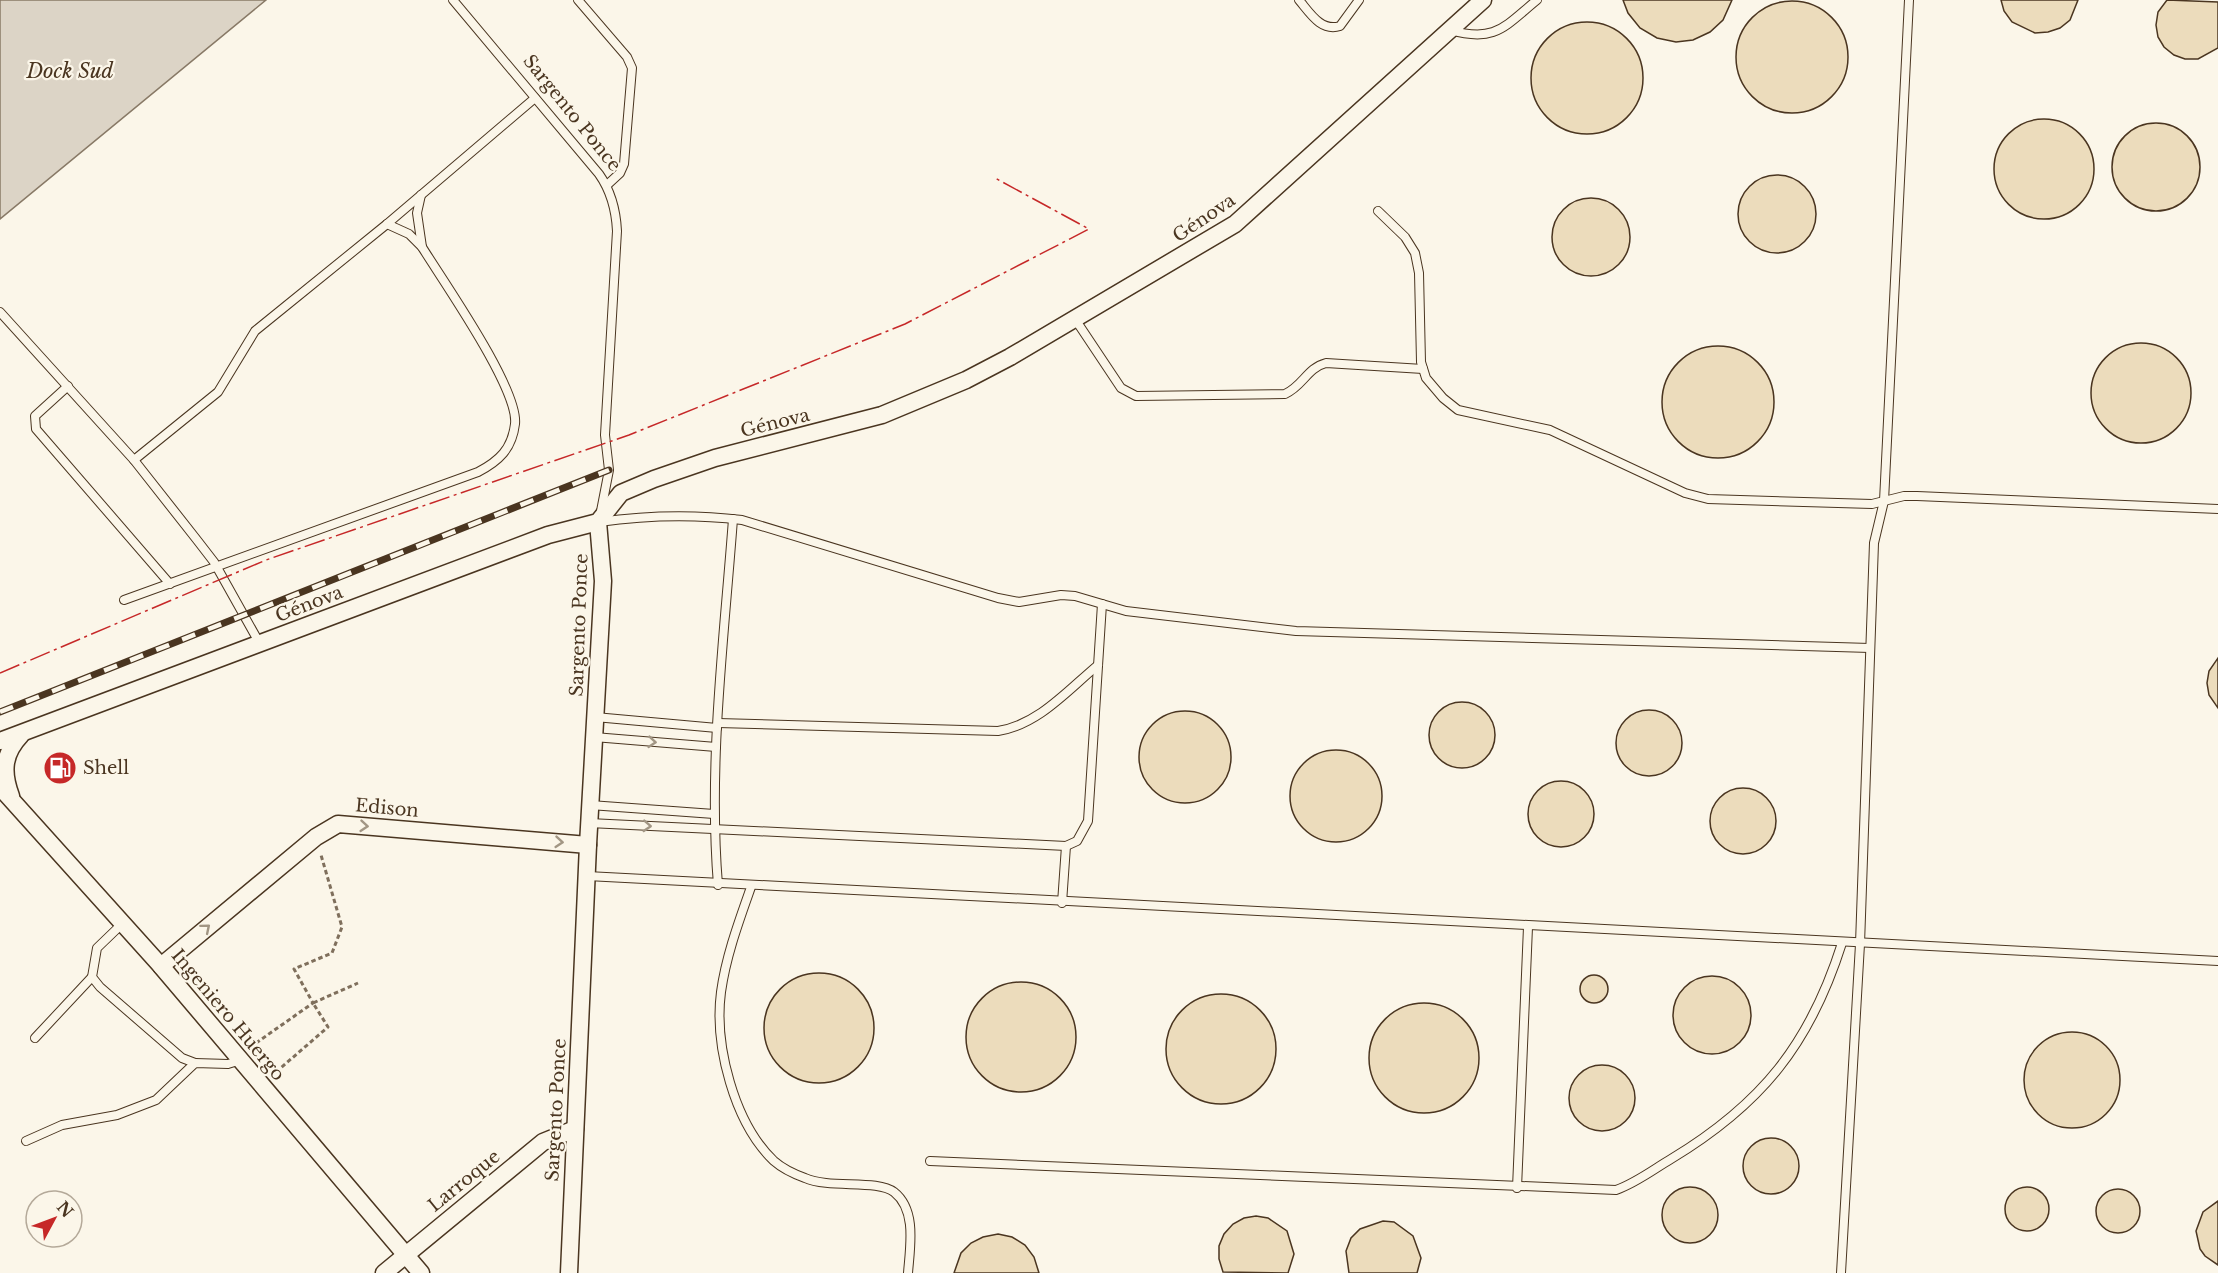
<svg xmlns="http://www.w3.org/2000/svg" width="2218" height="1273" viewBox="0 0 2218 1273" font-family="'Libre Baskerville',serif">
<rect width="100%" height="100%" fill="#fbf6e9"/>
<path fill="#dcd4c6" stroke="#887966" stroke-width="1.5" d="M0 0H266L0 219Z"/>
<g fill="#ecdcbc" stroke="#4a3520" stroke-width="1.5">
<path d="M1623 0H1732L1723 20 1710 32 1693 40 1676 42 1657 38 1640 28 1628 13Z"/>
<path d="M2001 0H2078L2070 20 2060 28 2048 32 2035 33 2012 22 2004 11Z"/>
<path d="M2167 0 2218 2V48L2198 59H2185L2174 55 2164 47 2158 37 2156 25 2158 12Z"/>
<circle cx="1792" cy="57" r="56"/>
<circle cx="1587" cy="78" r="56"/>
<circle cx="2044" cy="169" r="50"/>
<circle cx="2156" cy="167" r="44"/>
<circle cx="1777" cy="214" r="39"/>
<circle cx="1591" cy="237" r="39"/>
<circle cx="2141" cy="393" r="50"/>
<circle cx="1718" cy="402" r="56"/>
<path d="M2218 658V708L2209 695 2207 683 2209 671Z"/>
<circle cx="1462" cy="735" r="33"/>
<circle cx="1649" cy="743" r="33"/>
<circle cx="1185" cy="757" r="46"/>
<circle cx="1336" cy="796" r="46"/>
<circle cx="1561" cy="814" r="33"/>
<circle cx="1743" cy="821" r="33"/>
<circle cx="819" cy="1028" r="55"/>
<circle cx="1594" cy="989" r="14"/>
<circle cx="1712" cy="1015" r="39"/>
<circle cx="1021" cy="1037" r="55"/>
<circle cx="1221" cy="1049" r="55"/>
<circle cx="1424" cy="1058" r="55"/>
<circle cx="2072" cy="1080" r="48"/>
<circle cx="1602" cy="1098" r="33"/>
<circle cx="1771" cy="1166" r="28"/>
<circle cx="2027" cy="1209" r="22"/>
<circle cx="1690" cy="1215" r="28"/>
<circle cx="2118" cy="1211" r="22"/>
<path d="M2218 1201V1265L2205 1256 2200 1249 2196 1231 2203 1212Z"/>
<path d="M1256 1216 1268 1218 1287 1231 1294 1254 1288 1273 1223 1272 1219 1259V1246L1224 1234 1233 1224 1244 1218Z"/>
<path d="M1383 1221 1394 1222 1413 1236 1421 1258 1417 1273H1349L1346 1251 1351 1238 1360 1229Z"/>
<path d="M998 1234 1012 1237 1025 1245 1034 1257 1039 1273H954L961 1253 971 1243 983 1237Z"/>
</g>
<g fill="none" stroke-linecap="round" stroke-linejoin="round">
<g stroke="#4a3520" stroke-width="10">
<g id="service">
<path d="M453 0 599 174C611 191 616 210 617 231L605 435 609 470 601 511"/>
<path d="M578 0 627 57 632 68 624 164 620 173 607 185"/>
<path d="M1299 0C1310 13 1321 32 1340 26L1359 0"/>
<path d="M1450 30C1495 43 1504 27 1537 0"/>
<path d="M421 195 417 213 422 247"/>
<path d="M1378 211 1405 237 1415 253 1419 273 1421 362 1426 378 1443 398 1458 410 1550 430 1685 493 1708 499 1872 504 1904 496H1917L2218 509"/>
<path d="M0 312 134 460 197 540 214 562 260 644"/>
<path d="M1075 319 1121 388 1136 396 1285 394C1303 386 1307 368 1326 363L1423 369"/>
<path d="M68 386 35 416 36 429 170 584"/>
<path d="M134 460 218 392 255 331 387 224 535 98"/>
<path d="M599 522C648 515 693 514 742 520L998 598 1019 602 1061 595 1075 596 1126 611 1296 631 1870 648"/>
<path d="M124 600 478 472C499 461 512 449 515 424 519 389 443 281 422 247L409 234 387 224"/>
<path d="M595 717 717 728"/>
<path d="M718 723 998 731C1038 725 1068 690 1098 665"/>
<path d="M594 737 716 747"/>
<path d="M590 805 714 814"/>
<path d="M589 823 1066 846 1077 841 1088 821 1102 604"/>
<path d="M587 876 2218 961"/>
<path d="M718 885C708 763 724 640 733 519"/>
<path d="M751 887C739 921 726 956 721 992 714 1045 734 1123 774 1161 783 1169 794 1174 805 1178 830 1189 877 1179 894 1192 917 1210 910 1247 908 1273"/>
<path d="M1062 903 1066 846"/>
<path d="M123 923 97 948 92 977 100 987 182 1058 195 1063"/>
<path d="M35 1038 92 977"/>
<path d="M26 1141 62 1125 117 1115 156 1100 195 1063 228 1064 241 1060"/>
<path d="M930 1161 1616 1190C1636 1183 1654 1169 1671 1159 1762 1104 1810 1044 1842 943"/>
<path d="M1517 1188 1528 927"/>
<path d="M1841 1273 1860 944 1874 543 1884 501 1909 0"/>
</g>
</g>
<g stroke="#4a3520" stroke-width="19">
<g id="minor">
<path d="M0 741 548 535 598 522 621 493 654 479 715 458 882 415 966 380 1010 357 1235 224 1483 0"/>
<path d="M0 787 161 966 421 1273"/>
<path d="M11 796C2 772 3 754 21 735"/>
<path d="M161 966 316 837 338 824 588 845"/>
<path d="M384 1273 543 1142 575 1129"/>
<path d="M569 1273 588 845 603 581 598 522"/>
</g>
</g>
<g stroke="#7f6f5c" stroke-width="3" stroke-dasharray="4.5 3" stroke-linecap="butt">
<path d="M256 1043 313 1003 294 969 332 953 342 927 321 855"/>
<path d="M276 1072 328 1027 313 1003 358 983"/>
</g>
<use href="#service" stroke="#fbf6e9" stroke-width="8"/>
<use href="#minor" stroke="#fbf6e9" stroke-width="16"/>
<g stroke="#4a3520" stroke-width="7">
<path id="rail" d="M0 712 609 470"/>
</g>
<use href="#rail" stroke="#fbf6e9" stroke-width="4.5" stroke-dasharray="14" stroke-linecap="butt"/>
<path stroke="#c62828" stroke-width="1.5" stroke-dasharray="21 4.5 3 4.5" stroke-linecap="butt" d="M0 673 266 560 629 435 905 324 1089 229 995 178"/>
</g>
<defs><path id="oneway-chevron" d="M-2-3.5L2.5 0L-2 3.5" fill="none" stroke-width="1.6" stroke-linecap="round" stroke-linejoin="round" transform="scale(1.5)"/></defs>
<g stroke="#a29684">
<use href="#oneway-chevron" transform="translate(652 742) rotate(5)"/>
<use href="#oneway-chevron" transform="translate(364 826) rotate(5)"/>
<use href="#oneway-chevron" transform="translate(647 826) rotate(3)"/>
<use href="#oneway-chevron" transform="translate(559 842) rotate(5)"/>
<use href="#oneway-chevron" transform="translate(206 928) rotate(-40)"/>
</g>
<defs>
<g id="fuel-disc" transform="scale(1.725)"><circle r="9.5" fill="#c62828" stroke="#fbf6e9"/><path d="M-5.5-6h7V0h2V4h1.3V-2.5L3-4.5l.8-.8L6-3V5H2.5V1h-1V6h-7ZM-4.2-4.7v3.2H.2V-4.7Z" fill="#fff"/></g>
</defs>
<g fill-rule="evenodd">
<use href="#fuel-disc" x="60" y="768"/>
</g>
<g text-anchor="middle" stroke-width="4.5" stroke-linejoin="round" paint-order="stroke">
<g font-size="18" fill="#4a3520" stroke="#fbf6e9">
<text transform="translate(572 113) rotate(51)" y="6">Sargento Ponce</text>
<text transform="translate(1204 218) rotate(-34)" y="6">Génova</text>
<text transform="translate(775 423) rotate(-14)" y="6">Génova</text>
<text transform="translate(309 604) rotate(-21)" y="6">Génova</text>
<text transform="translate(579 625) rotate(-88)" y="6">Sargento Ponce</text>
<text transform="translate(387 808) rotate(5)" y="6">Edison</text>
<text transform="translate(228 1015) rotate(50)" y="6">Ingeniero Huergo</text>
<text transform="translate(556 1110) rotate(-87)" y="6">Sargento Ponce</text>
<text transform="translate(464 1181) rotate(-39)" y="6">Larroque</text>
</g>
<g font-size="18" fill="#4a3520" stroke="#fbf6e9" text-anchor="start">
<text x="83" y="774">Shell</text>
</g>
<g font-size="20" font-style="italic" fill="#4a3520" stroke="#fbf6e9">
<text x="70" y="78">Dock Sud</text>
</g>
</g>
<g transform="translate(54 1219) rotate(49)"><circle r="28" fill="#fbf6e9" stroke="#b4a999" stroke-width="1.5"/>
<path d="M0-4.5L10 22L0 15L-10 22Z" fill="#c62828"/>
<text y="-9" font-size="16" font-weight="bold" text-anchor="middle" fill="#4a3520">N</text>
</g>
</svg>
